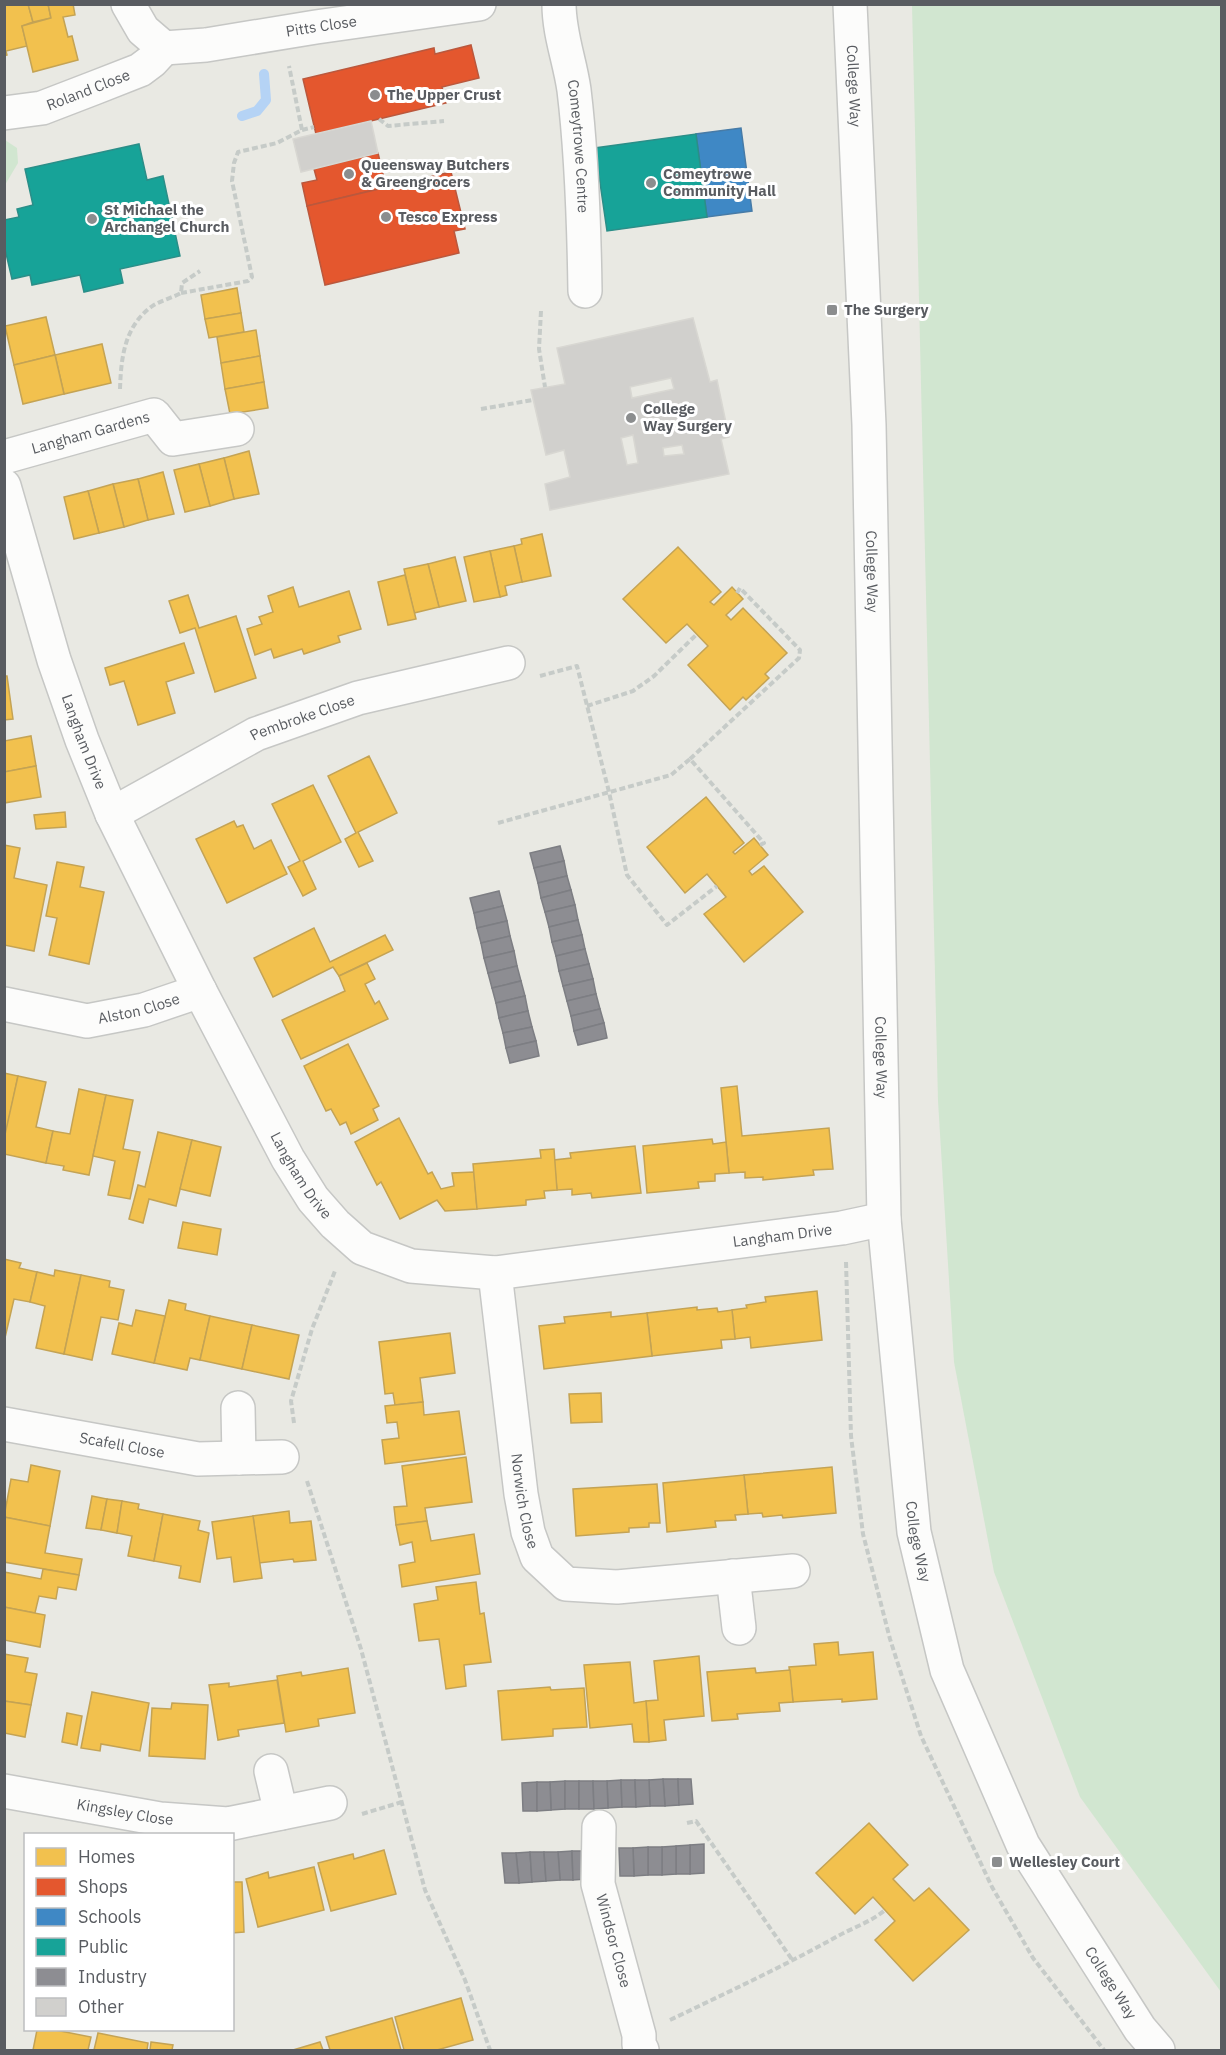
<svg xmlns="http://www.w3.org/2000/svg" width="1226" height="2055" viewBox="0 0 1226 2055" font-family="'IBM Plex Sans',sans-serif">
<rect width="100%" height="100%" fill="#e9e9e3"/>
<g fill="#d1e6d0">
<path d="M912 5H1221V1992L1080 1797 994 1572 954 1362 938 1101Z"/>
<path d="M5 140 17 148 18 163 5 185Z"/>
</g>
<g fill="#f2c14e" stroke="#c4a354" stroke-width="1.5">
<path d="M8 4H28L33 22 22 26 27 46 6 51 7 55 4 56V6Z"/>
<path d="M28 4H48L51 18 33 22Z"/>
<path d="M48 4H73L75 15 63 17 68 37 72 36 78 60 33 72 22 26 51 18Z"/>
<path d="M237 288 241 313 205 319 201 295Z"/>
<path d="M241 313 244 332 209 338 205 319Z"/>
<path d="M46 317 55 355 14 365 5 326Z"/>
<path d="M256 330 260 356 221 363 217 337Z"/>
<path d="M102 344 111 383 64 394 55 355Z"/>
<path d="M55 355 64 394 23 404 14 365Z"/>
<path d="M260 356 264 382 225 389 221 363Z"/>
<path d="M264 382 268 408 230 414 225 389Z"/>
<path d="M249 451 259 494 234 499 224 458Z"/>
<path d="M224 458 234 499 210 506 199 464Z"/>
<path d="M199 464 210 506 185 512 174 470Z"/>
<path d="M163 472 174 514 148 520 138 479Z"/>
<path d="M138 479 148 520 124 527 113 484Z"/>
<path d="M113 484 124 527 99 533 88 491Z"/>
<path d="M88 491 99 533 74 539 64 497Z"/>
<path d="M542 534 551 576 522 582 514 546 522 544 521 539Z"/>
<path d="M514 546 522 582 505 586 507 595 500 597 490 551Z"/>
<path d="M678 547 721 592 710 602 714 605 732 587 743 599 726 615 731 620 743 608 787 653 765 674 769 678 746 700 743 697 730 710 688 665 708 646 687 624 666 643 623 599Z"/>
<path d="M490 551 500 597 474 602 464 557Z"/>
<path d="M455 557 466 601 439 607 428 564Z"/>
<path d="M428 564 439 607 414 613 404 569Z"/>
<path d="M405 575 416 619 388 625 378 582Z"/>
<path d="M293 587 299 607 349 591 361 629 338 636 340 642 304 654 302 649 274 658 271 649 255 655 247 629 262 624 259 617 273 612 268 596Z"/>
<path d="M188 595 199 628 236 616 256 678 215 692 195 628 180 633 169 601Z"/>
<path d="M184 643 194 673 166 682 175 713 138 725 124 681 110 685 105 668Z"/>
<path d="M4 676H7L13 719 4 720Z"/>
<path d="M31 736 36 766 4 772V741Z"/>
<path d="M369 756 397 813 358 832 373 861 359 867 345 839 356 833 328 776Z"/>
<path d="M36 766 41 797 4 803V772Z"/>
<path d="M313 785 341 842 303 861 316 889 303 896 288 867 300 861 272 804Z"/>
<path d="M706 797 744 843 733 852 735 854 754 838 768 855 749 871 752 875 764 866 803 912 744 962 704 914 726 897 707 874 685 893 647 847Z"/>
<path d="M65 812 66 827 36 829 34 815Z"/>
<path d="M234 821 237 827 243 825 254 849 271 840 287 874 227 903 196 839Z"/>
<path d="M4 845 20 848 14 878 47 885 34 951 4 945Z"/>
<path d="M57 862 84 867 80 887 104 892 89 964 49 955 57 918 46 916Z"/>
<path d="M314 928 330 962 385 935 393 950 339 976 333 967 273 997 254 958Z"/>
<path d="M367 963 375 979 365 984 375 1004 379 1001 388 1019 301 1059 282 1020 345 991 339 976Z"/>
<path d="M348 1044 379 1106 373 1109 378 1120 351 1134 346 1122 340 1125 331 1109 326 1111 304 1066Z"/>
<path d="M4 1073 18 1076 5 1138H4Z"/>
<path d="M18 1076 46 1082 36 1127 53 1131 46 1163 4 1154V1139Z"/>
<path d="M737 1086 742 1136 829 1128 833 1169 813 1170 814 1175 763 1180V1177L745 1178V1172L729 1173 721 1088Z"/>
<path d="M79 1089 106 1095 89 1175 63 1170 64 1166 46 1163 53 1131 70 1134Z"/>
<path d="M106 1095 133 1100 123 1149 140 1152 130 1199 108 1195 115 1161 93 1156Z"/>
<path d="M399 1118 428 1174 432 1172 441 1189 454 1186 452 1173 474 1172 477 1209 445 1211 437 1200 400 1219 381 1182 377 1185 355 1142Z"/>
<path d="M158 1132 192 1140 176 1206 149 1199 143 1223 129 1219 138 1185 145 1187Z"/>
<path d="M712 1139 713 1144 726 1142 729 1173 715 1174V1181L698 1182 699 1188 647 1193 643 1146Z"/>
<path d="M192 1140 221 1147 210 1196 180 1189Z"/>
<path d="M635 1146 641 1193 592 1198 591 1193 572 1195V1189L557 1190 554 1160 571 1158 570 1153Z"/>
<path d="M554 1149 557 1190 544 1191 545 1198 526 1200V1205L477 1209 473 1164 541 1158 540 1150Z"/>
<path d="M183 1222 221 1229 217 1255 178 1248Z"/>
<path d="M4 1259 21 1263 19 1268 37 1272 30 1302 14 1299 4 1342Z"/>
<path d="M55 1270 81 1275 64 1354 36 1348 45 1306 30 1302 37 1272 54 1276Z"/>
<path d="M81 1275 110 1281 109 1287 124 1290 118 1320 101 1317 92 1360 64 1354Z"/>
<path d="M817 1291 822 1340 751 1348 750 1337 735 1339 732 1310 747 1308 746 1305 766 1302 765 1297Z"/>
<path d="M169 1300 186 1304 185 1310 210 1316 200 1360 190 1358 187 1370 154 1363Z"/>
<path d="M697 1307V1310L717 1308 718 1312 732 1310 735 1339 721 1340 722 1348 652 1356 647 1313Z"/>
<path d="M136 1310 165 1316 154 1363 112 1354 119 1323 132 1326Z"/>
<path d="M611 1312V1317L647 1313 652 1356 544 1369 539 1326 565 1323 564 1317Z"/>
<path d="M210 1316 252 1325 242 1369 200 1360Z"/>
<path d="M252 1325 299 1335 289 1379 242 1369Z"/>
<path d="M450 1333 455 1373 420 1378 423 1402 395 1405 393 1393 385 1394 379 1342Z"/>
<path d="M601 1393 602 1422 571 1423 569 1394Z"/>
<path d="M423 1402 424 1415 459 1411 465 1454 385 1464 382 1440 399 1438 397 1422 387 1423 385 1406Z"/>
<path d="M466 1457 472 1502 425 1508 427 1521 396 1525 394 1507 407 1506 402 1466Z"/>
<path d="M31 1465 60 1471 50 1526 4 1517 11 1479 28 1482Z"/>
<path d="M832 1467 836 1513 783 1518 782 1515 763 1517 762 1513 748 1514 744 1475Z"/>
<path d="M744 1475 748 1514 735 1515 736 1520 715 1521 716 1527 667 1532 663 1483Z"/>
<path d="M657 1484 660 1523H649V1527L629 1528V1532L576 1536 573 1489Z"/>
<path d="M92 1496 107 1499 101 1530 86 1528Z"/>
<path d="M107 1499 122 1501 117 1533 101 1530Z"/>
<path d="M122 1501 139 1504 138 1509 163 1514 154 1561 128 1556 132 1536 117 1533Z"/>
<path d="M289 1511 290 1523 311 1521 316 1560 294 1562 293 1559 259 1563 253 1516Z"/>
<path d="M163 1514 200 1521 198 1530 209 1533 200 1582 179 1578 181 1566 154 1561Z"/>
<path d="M253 1516 262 1578 234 1582 231 1557 217 1559 212 1522Z"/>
<path d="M4 1517 50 1526 45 1553 82 1559 79 1575 4 1562Z"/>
<path d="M427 1521 431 1541 474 1534 480 1574 402 1587 399 1565 415 1562 412 1542 400 1545 396 1525Z"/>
<path d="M43 1569 79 1575 76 1590 58 1587 56 1599 39 1596 35 1613 4 1607V1572L41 1579Z"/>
<path d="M476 1582 480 1614 484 1613 491 1662 464 1665 466 1686 446 1689 439 1639 419 1641 414 1604 438 1600 436 1587Z"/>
<path d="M4 1607 45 1615 40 1647 4 1640Z"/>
<path d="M838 1642 839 1655 873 1652 877 1699 842 1702V1699L793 1702 789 1667 816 1665 814 1644Z"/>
<path d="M4 1654 28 1658 25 1672 37 1674 31 1705 4 1701Z"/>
<path d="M699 1656 704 1716 664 1720 666 1740 649 1742 646 1701 658 1700 654 1661Z"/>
<path d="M630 1662 634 1703 646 1701 649 1742H634L632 1724 590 1728 584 1665Z"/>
<path d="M348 1668 355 1713 318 1719 319 1726 286 1732 277 1676 301 1672 302 1676Z"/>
<path d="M755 1668 756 1673 790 1670 793 1702 779 1703 780 1711 737 1714 738 1719 712 1721 707 1672Z"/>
<path d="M277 1680 284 1723 238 1730 239 1736 218 1740 209 1685 229 1683V1687Z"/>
<path d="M550 1687 551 1690 584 1688 587 1727 553 1729V1736L502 1740 498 1691Z"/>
<path d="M92 1692 149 1703 140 1751 101 1744 100 1751 81 1748Z"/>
<path d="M4 1701 31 1705 25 1737 4 1733Z"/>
<path d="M172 1703 208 1705 205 1759 149 1756 152 1708 171 1709Z"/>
<path d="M67 1713 82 1716 77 1745 62 1742Z"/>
<path d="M869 1823 908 1865 893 1879 914 1901 929 1888 969 1930 913 1981 875 1940 895 1921 873 1897 855 1914 816 1873Z"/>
<path d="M384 1850 396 1894 331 1911 318 1863 353 1854 354 1859Z"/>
<path d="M314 1867 324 1910 258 1927 246 1879 268 1872 269 1878Z"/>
<path d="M232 1882H242L244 1932 232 1933Z"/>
<path d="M461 1998 473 2040 437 2050H404L395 2017Z"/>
<path d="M392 2018 401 2050H330L326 2037Z"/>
<path d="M37 2030H55L91 2037 88 2050H33Z"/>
<path d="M98 2033 148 2043 147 2050H94Z"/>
<path d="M151 2042 173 2045 172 2050H176H150Z"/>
<path d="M320 2042 323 2050H293Z"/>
</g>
<g fill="#e4572e" stroke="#ba583d" stroke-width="1.5">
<path d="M471 45 479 78 442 87 446 103 316 134 303 79 434 48 435 54Z"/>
<path d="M378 153 386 187 307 206 302 183 317 180 314 169Z"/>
<path d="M451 172 465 229 454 231 459 253 325 285 307 206Z"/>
</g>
<path fill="#3f88c5" stroke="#477ba7" stroke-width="1.5" d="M741 128 752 211 707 217 696 134Z"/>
<g fill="#17a398" stroke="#2b8e88" stroke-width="1.5">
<path d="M696 134 707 217 607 231 595 148Z"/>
<path d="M139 144 147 180 163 176 180 256 120 269 123 283 84 292 80 275 32 285 30 275 12 279 4 245V220L19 217 17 209 33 205 25 169Z"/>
</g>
<g fill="#8d8d92" stroke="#7d7e83" stroke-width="1.5">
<path d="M560 846 564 861 534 868 530 853Z"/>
<path d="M564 861 567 876 538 883 534 868Z"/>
<path d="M567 876 571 890 541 898 538 883Z"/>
<path d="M571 890 575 905 545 912 541 898Z"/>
<path d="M499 891 503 906 474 913 470 898Z"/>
<path d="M575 905 578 920 549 927 545 912Z"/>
<path d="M503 906 507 921 477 928 474 913Z"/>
<path d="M578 920 582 935 552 942 549 927Z"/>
<path d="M507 921 510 936 481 943 477 928Z"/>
<path d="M582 935 585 949 556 956 552 942Z"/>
<path d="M510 936 514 951 484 958 481 943Z"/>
<path d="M585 949 589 964 559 971 556 956Z"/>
<path d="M514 951 517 966 488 973 484 958Z"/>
<path d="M589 964 593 979 563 986 559 971Z"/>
<path d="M517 966 521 981 492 988 488 973Z"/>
<path d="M593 979 596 994 567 1001 563 986Z"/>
<path d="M521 981 525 996 496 1003 492 988Z"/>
<path d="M596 994 600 1009 571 1016 567 1001Z"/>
<path d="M525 996 528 1011 499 1018 496 1003Z"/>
<path d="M600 1009 604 1023 574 1031 571 1016Z"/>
<path d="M528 1011 532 1027 503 1033 499 1018Z"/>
<path d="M604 1023 607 1038 578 1045 574 1031Z"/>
<path d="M532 1027 536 1041 506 1048 503 1033Z"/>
<path d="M536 1041 539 1056 510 1063 506 1048Z"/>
<path d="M663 1779H678L679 1805 665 1806Z"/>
<path d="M663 1779 665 1806H650L649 1780Z"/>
<path d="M678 1779H691L693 1804 679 1805Z"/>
<path d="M621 1780 622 1807 608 1808 607 1781Z"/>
<path d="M621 1780H635L636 1807H622Z"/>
<path d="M635 1780H649L650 1806 636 1807Z"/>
<path d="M565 1781V1809L551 1810 550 1782Z"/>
<rect x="565" y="1781" width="14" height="28"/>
<path d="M579 1781H593L594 1809H579Z"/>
<path d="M593 1781H607L608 1808 594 1809Z"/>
<path d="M537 1782V1811H523L522 1783Z"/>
<path d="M537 1782H550L551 1810 537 1811Z"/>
<path d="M704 1844V1873L690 1874V1845Z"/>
<path d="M690 1845V1874H676V1846Z"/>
<path d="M676 1846V1874L662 1875V1847Z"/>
<rect x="648" y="1847" width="14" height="28"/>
<path d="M648 1847V1875L634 1876 633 1848Z"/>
<path d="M619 1848H633L634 1876H620Z"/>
<path d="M572 1851 573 1880H560L558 1852Z"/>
<path d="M572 1851H586L587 1879 573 1880Z"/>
<path d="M530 1852 532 1882 519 1883 516 1853Z"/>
<path d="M530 1852H544L546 1881 532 1882Z"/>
<path d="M544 1852H558L560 1880 546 1881Z"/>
<path d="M502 1853H516L519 1883H505Z"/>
</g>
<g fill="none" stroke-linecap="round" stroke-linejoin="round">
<path stroke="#b5d3f5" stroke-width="10" d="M242 116 257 111 266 100 264 74"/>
</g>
<g fill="#d1d0cd" stroke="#d8d7d2" stroke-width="1.5" fill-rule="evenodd">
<path d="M371 121 378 153 301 172 293 139Z"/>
<path d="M693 318 710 382 717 380 729 437 721 439 729 474 550 510 545 484 570 477 564 450 546 455 531 390 565 384 557 348ZM671 378 674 389 632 398 630 387ZM633 435 638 463 627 465 621 438ZM682 445 684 454 664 456 663 448Z"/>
</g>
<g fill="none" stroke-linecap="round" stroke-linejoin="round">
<g stroke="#c6c7c5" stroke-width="36">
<g id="street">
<path d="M128 4 143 30 164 48"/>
<path id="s1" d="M559 4C559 34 570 61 574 90 582 156 584 224 585 291"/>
<path id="s2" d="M850 4 869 425 884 1219 914 1532 947 1670 1023 1845 1140 2029 1158 2050"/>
<path id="s3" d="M164 48 206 45 316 27 479 4"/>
<path id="s4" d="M4 113 42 108 94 88 140 70 152 61 164 48"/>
<path id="s5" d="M4 457 154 415 173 439 237 429"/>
<path id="s6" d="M4 486 54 660 82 740 112 814 200 991 288 1159 313 1199 335 1224 362 1248 411 1266 495 1273 842 1228 884 1219"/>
<path id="s7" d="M112 814 256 734 358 698 508 663"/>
<path id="s8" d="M4 1004 87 1021 144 1010 200 991"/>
<path id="s9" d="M495 1273 521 1494 528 1532 537 1557 566 1584 617 1587 793 1571"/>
<path d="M238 1408 239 1458"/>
<path id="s10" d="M4 1424 198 1459 282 1457"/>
<path d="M733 1576 739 1628"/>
<path d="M271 1771 281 1813"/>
<path id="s11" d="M4 1791 160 1819 228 1824 330 1803"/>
<path id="s12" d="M599 1827 598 1884 639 2035V2045L642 2050"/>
</g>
</g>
<g stroke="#c6cbc8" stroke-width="4" stroke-dasharray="6 3" stroke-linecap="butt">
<path d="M379 119 388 126 444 121"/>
<path d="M302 130 314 127"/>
<path d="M181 293 248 281 252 277 232 181 234 163 238 152 277 143 302 130 289 66"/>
<path d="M541 311 539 349 545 387"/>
<path d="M120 389C121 359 124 327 151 307 159 301 172 298 181 293L182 283 200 271"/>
<path d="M481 409 533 400"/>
<path d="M540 676 577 666 609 792 627 875 667 925 717 886"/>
<path d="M587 706 633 691 654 676 697 634"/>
<path d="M690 759 799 658 800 650 740 588 737 593"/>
<path d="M498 823 671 775 690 759 764 843 760 845"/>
<path d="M846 1262 851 1436 863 1534 890 1639 921 1736 992 1887 1033 1958 1104 2050"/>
<path d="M294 1423 291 1401 312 1329 335 1271"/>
<path d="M307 1481 361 1649 425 1890 465 1980 490 2050"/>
<path d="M362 1814 402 1802"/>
<path d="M687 1823 696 1821 793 1961"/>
<path d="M670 2020C726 1993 782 1967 836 1937 852 1928 871 1922 885 1910"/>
</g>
<use href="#street" stroke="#fcfcfb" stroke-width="33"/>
</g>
<g fill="#8b8d8e" stroke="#fff" stroke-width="2">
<circle cx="375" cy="95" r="6"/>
<circle cx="349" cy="174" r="6"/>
<circle cx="651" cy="183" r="6"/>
<circle cx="386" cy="217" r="6"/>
<circle cx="92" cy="219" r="6"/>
<rect x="826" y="304" width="12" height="12" rx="3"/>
<circle cx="631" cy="418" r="6"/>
<rect x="991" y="1856" width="12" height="12" rx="3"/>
</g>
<g text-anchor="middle" stroke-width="6" stroke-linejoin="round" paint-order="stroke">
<g font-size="15" fill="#595c61" stroke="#fff">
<text dy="5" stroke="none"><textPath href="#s3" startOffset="159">Pitts Close</textPath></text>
<text dy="5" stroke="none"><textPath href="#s2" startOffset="82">College Way</textPath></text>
<text dy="5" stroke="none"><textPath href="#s4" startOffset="88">Roland Close</textPath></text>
<text dy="5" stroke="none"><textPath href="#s1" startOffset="144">Comeytrowe Centre</textPath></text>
<text dy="5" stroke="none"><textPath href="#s5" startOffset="90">Langham Gardens</textPath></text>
<text dy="5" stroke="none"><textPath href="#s2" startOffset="568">College Way</textPath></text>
<text dy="5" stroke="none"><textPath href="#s7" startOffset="214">Pembroke Close</textPath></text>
<text dy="5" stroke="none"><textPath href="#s6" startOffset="268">Langham Drive</textPath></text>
<text dy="5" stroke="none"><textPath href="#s8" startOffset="138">Alston Close</textPath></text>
<text dy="5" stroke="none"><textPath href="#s2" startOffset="1054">College Way</textPath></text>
<text dy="5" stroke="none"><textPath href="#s6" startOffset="754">Langham Drive</textPath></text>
<text dy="5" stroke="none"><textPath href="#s6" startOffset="1276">Langham Drive</textPath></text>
<text dy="5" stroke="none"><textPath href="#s10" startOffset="120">Scafell Close</textPath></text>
<text dy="5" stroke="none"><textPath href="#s9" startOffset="230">Norwich Close</textPath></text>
<text dy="5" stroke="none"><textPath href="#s2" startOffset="1540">College Way</textPath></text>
<text dy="5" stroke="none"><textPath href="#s11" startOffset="123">Kingsley Close</textPath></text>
<text dy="5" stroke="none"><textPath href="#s12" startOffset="116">Windsor Close</textPath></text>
<text dy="5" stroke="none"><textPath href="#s2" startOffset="2026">College Way</textPath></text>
</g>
<g font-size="15" font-weight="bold" fill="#595c61" stroke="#fff" text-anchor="start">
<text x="387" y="100">The Upper Crust</text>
<text x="361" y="170">Queensway Butchers<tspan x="361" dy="17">&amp; Greengrocers</tspan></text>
<text x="663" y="179">Comeytrowe<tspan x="663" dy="17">Community Hall</tspan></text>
<text x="104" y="215">St Michael the<tspan x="104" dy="17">Archangel Church</tspan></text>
<text x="398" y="222">Tesco Express</text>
<text x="844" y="315">The Surgery</text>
<text x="643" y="414">College<tspan x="643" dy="17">Way Surgery</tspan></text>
<text x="1009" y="1867">Wellesley Court</text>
</g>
</g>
<rect width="1226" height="2055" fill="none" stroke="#595c61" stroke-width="12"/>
<rect x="24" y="1833" width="210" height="198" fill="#ffffff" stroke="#bdbec0" stroke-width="1.5"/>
<rect x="36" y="1848" width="30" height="18" fill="#f2c14e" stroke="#bdbec0" stroke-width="1.5"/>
<text x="78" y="1863" font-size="18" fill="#595c61">Homes</text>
<rect x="36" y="1878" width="30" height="18" fill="#e4572e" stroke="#bdbec0" stroke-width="1.5"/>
<text x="78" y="1893" font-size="18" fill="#595c61">Shops</text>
<rect x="36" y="1908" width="30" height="18" fill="#3f88c5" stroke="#bdbec0" stroke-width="1.5"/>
<text x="78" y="1923" font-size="18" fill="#595c61">Schools</text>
<rect x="36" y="1938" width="30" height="18" fill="#17a398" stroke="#bdbec0" stroke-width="1.5"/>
<text x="78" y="1953" font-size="18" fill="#595c61">Public</text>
<rect x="36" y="1968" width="30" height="18" fill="#8d8d92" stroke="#bdbec0" stroke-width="1.5"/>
<text x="78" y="1983" font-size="18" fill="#595c61">Industry</text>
<rect x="36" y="1998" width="30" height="18" fill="#d1d0cd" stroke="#bdbec0" stroke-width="1.5"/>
<text x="78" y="2013" font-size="18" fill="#595c61">Other</text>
</svg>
